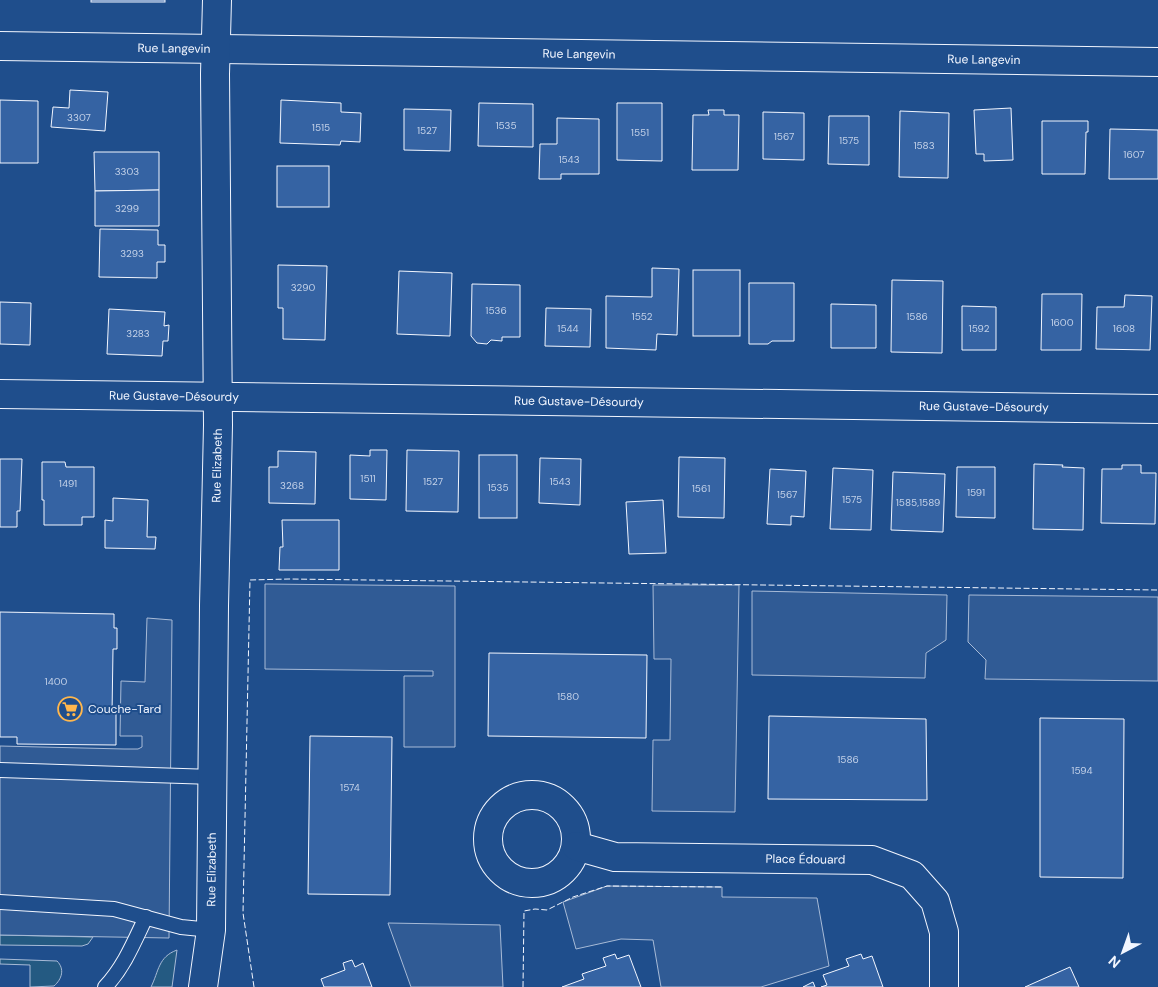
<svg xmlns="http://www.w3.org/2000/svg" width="1158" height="987" viewBox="0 0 1158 987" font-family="'DM Sans',sans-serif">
<rect width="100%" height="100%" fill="#1f4e8c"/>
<g fill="#245a82" stroke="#a8bbd7">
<path d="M0 935 93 937 88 944 82 946 0 945Z"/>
<path d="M177 950 172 987H151C159 971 158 957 177 950Z"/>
<path d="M0 959 57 961C65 969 62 979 54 986L30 987V965L0 964Z"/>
</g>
<g fill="#305b95" stroke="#a8bbd7">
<path d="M265 584 455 586V747H404V676H433V671L265 669Z"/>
<path d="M653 585H739L735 812 652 811 653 740H670L671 659H654Z"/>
<path d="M752 591 947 595 946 640 926 653 925 678 752 675Z"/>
<path d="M969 595 1158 597V681L985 679 986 660 968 642Z"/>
<path d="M147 618 172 620 169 938 0 935V746L124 749H138L142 747V736H120L121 681 145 682Z"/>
<path d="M607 886 722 887V897L817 898 829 966 761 987H661L653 940 621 939 576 949 563 902Z"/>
<path d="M388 923 500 925 503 987H411Z"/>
</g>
<g fill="#3563a3" stroke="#f2f6ff">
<rect x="91" y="0" width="74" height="2"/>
<path d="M70 90 108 92 105 131 51 127 53 107 69 108Z"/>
<path d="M0 100 38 101V163H0Z"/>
<path d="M281 100 341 103V112L361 113 360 142 341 141 340 145 280 143Z"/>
<path d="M479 103 533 104V147L478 146Z"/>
<path d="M617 103H662V161L617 160Z"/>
<path d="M1011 108 1013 160 984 161V154H976L974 110Z"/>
<path d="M404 109 451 110 450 151 404 150Z"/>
<path d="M708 110H724V115H739L738 170H692L693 115H709Z"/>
<path d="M900 111 949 113 948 178 899 177Z"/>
<path d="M763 112 804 113V160L763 159Z"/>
<path d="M829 116H869V165L828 164Z"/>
<path d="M557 118 599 119V174H561V179H539L540 144H557Z"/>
<path d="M1042 121H1088V132H1086L1085 174H1042Z"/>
<path d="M1110 129 1158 130V179H1109Z"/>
<path d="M94 152H159V190L95 191Z"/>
<rect x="277" y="166" width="52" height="41"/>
<path d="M159 190V226H95V191Z"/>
<path d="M100 229 158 230V245H165V262H157V278L99 277Z"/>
<path d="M278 265 327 266 325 340 283 339V308H278Z"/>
<path d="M652 268 679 269 677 335 657 334 656 350 606 348V296L652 297Z"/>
<rect x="693" y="270" width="47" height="66"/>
<path d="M399 271 452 273 450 336 397 334Z"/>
<path d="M892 280 943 281 942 353 891 352Z"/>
<path d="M749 283H794V341H772L768 344H749Z"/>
<path d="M472 284 520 285V337H502V341L491 340 487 344 477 343 471 336Z"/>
<path d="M1042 294H1082L1081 350H1041Z"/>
<path d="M1125 295 1152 296 1150 350 1096 349 1097 307H1124Z"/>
<path d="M0 302 31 303 30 345 0 344Z"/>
<path d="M831 304 876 305V348H831Z"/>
<path d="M962 306 996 307V350H962Z"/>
<path d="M546 308 591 309 590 347 545 346Z"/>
<path d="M109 309 165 312 164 326 169 325 168 341H163L162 356 107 354Z"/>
<path d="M370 450H387L386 500 350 499V455L370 456Z"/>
<path d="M407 450 459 451 458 512 406 511Z"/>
<path d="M278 451 316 452 315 504 269 503V467H278Z"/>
<rect x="479" y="455" width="38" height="63"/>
<path d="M679 457 725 458 724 518 678 517Z"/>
<path d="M540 458 581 459 580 505 539 503Z"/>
<path d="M0 459H22L20 511H17V527H0Z"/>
<path d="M42 462H65L66 467H94V517H82V525H44V500H42Z"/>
<path d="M1034 464 1063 465 1062 467 1084 468 1083 530 1033 529Z"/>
<path d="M1122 465H1141V473H1156L1155 524 1101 523 1102 469H1122Z"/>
<path d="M957 467H995V518L956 517Z"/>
<path d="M833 468 873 470 871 530 830 529Z"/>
<path d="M770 469 806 471 804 517 791 516V525L767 524Z"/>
<path d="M893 472 945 474 943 532 891 530Z"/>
<path d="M113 498 148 500 147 537H156L155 549 105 548V520L113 521Z"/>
<path d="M663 500 666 553 629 554 626 502Z"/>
<path d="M282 520H339V570H279L280 547H283Z"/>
<path d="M0 612 114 614V628H117V649H113L112 714H116V745L17 744V737H0Z"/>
<path d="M489 653 647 655 646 738 488 736Z"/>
<path d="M769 716 926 719 927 800 768 799Z"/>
<path d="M1040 718 1124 719 1123 878 1040 877Z"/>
<path d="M310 736 392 737 390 895 308 894Z"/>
<path d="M615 954 617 959 629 955 641 987H562L584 979 582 974 606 966 603 958Z"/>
<path d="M861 954 863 959 872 956 883 987H821L827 985 823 975 849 966 846 959Z"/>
<path d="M352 960 355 967 363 963 372 987H324L321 979 345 970 343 963Z"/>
<path d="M1070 967 1079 987H1025Z"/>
<path d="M813 982 815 987H803Z"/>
</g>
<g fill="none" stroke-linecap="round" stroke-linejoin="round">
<g stroke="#f2f6ff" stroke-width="16">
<g id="lane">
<path d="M0 770 213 777"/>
<path d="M0 902 114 909 181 927 211 930"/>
<path d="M105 987C124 967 134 942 146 917"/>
</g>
</g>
<g stroke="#f2f6ff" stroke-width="30">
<g id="street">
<path id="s1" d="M0 46 1158 62"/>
<path id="s2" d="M0 394 1158 409"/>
<circle cx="532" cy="839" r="44"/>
<path id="s3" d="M576 846 615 857 872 860 912 875 935 901 944 932V987"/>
<path id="s4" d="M203 987 211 930 214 606 218 425 215 74 217 0"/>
</g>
</g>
<use href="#lane" stroke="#1f4e8c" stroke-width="14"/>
<use href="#street" stroke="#1f4e8c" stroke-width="28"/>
<g stroke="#f2f6ff" stroke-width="1" stroke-dasharray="6 2.5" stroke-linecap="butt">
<path d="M254 987 243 913 250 580 289 579 1158 590"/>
<path d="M523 987 524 911 535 909 547 910 573 897 607 886 722 887"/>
</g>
</g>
<defs>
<g id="supermarket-ring" transform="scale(1.25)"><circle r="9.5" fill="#1f4e8c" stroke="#ffb74d" stroke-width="1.5"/><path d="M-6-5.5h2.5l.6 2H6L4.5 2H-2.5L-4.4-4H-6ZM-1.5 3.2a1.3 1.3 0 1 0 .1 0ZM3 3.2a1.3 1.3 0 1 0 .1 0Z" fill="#ffb74d"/></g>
</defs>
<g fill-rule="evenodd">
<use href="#supermarket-ring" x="70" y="709"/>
</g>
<g text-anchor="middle" stroke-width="4" stroke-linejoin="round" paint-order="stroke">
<g font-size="10" fill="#c3d1e8">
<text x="79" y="121">3307</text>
<text x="506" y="129">1535</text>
<text x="321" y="131">1515</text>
<text x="427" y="134">1527</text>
<text x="640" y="136">1551</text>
<text x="784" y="140">1567</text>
<text x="849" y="144">1575</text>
<text x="924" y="149">1583</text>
<text x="1134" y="158">1607</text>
<text x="569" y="163">1543</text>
<text x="127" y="175">3303</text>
<text x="127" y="212">3299</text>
<text x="132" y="257">3293</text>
<text x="303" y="291">3290</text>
<text x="496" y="314">1536</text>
<text x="642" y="320">1552</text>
<text x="917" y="320">1586</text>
<text x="1062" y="326">1600</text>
<text x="568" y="332">1544</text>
<text x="979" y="332">1592</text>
<text x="1124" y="332">1608</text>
<text x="138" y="337">3283</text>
<text x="368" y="482">1511</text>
<text x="433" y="485">1527</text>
<text x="560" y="485">1543</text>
<text x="68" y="487">1491</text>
<text x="292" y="489">3268</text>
<text x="498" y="491">1535</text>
<text x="701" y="492">1561</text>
<text x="976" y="496">1591</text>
<text x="787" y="498">1567</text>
<text x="852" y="503">1575</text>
<text x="918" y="506">1585,1589</text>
<text x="56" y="685">1400</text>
<text x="568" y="700">1580</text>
<text x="848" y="763">1586</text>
<text x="1082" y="774">1594</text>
<text x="350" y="791">1574</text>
</g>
<g font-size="12" fill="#f2f6ff" stroke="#1f4e8c">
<text dy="4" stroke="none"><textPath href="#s1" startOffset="174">Rue Langevin</textPath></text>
<text dy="4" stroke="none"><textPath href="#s1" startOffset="579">Rue Langevin</textPath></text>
<text dy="4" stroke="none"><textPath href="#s1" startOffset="984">Rue Langevin</textPath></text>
<text dy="4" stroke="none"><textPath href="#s2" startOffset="174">Rue Gustave-Désourdy</textPath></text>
<text dy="4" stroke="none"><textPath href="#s2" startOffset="579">Rue Gustave-Désourdy</textPath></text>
<text dy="4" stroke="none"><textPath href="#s2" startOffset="984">Rue Gustave-Désourdy</textPath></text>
<text dy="4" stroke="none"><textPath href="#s4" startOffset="522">Rue Elizabeth</textPath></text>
<text dy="4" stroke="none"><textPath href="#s3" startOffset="231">Place Édouard</textPath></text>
<text dy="4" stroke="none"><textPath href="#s4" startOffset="118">Rue Elizabeth</textPath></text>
</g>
<g font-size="12" fill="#f2f6ff" stroke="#1f4e8c" text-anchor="start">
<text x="88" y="713">Couche-Tard</text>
</g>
</g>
<g transform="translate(1123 952) rotate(221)" stroke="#1f4e8c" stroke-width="4" paint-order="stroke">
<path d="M0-4L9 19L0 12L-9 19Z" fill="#f2f6ff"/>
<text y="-8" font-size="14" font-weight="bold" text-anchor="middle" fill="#f2f6ff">N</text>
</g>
</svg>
